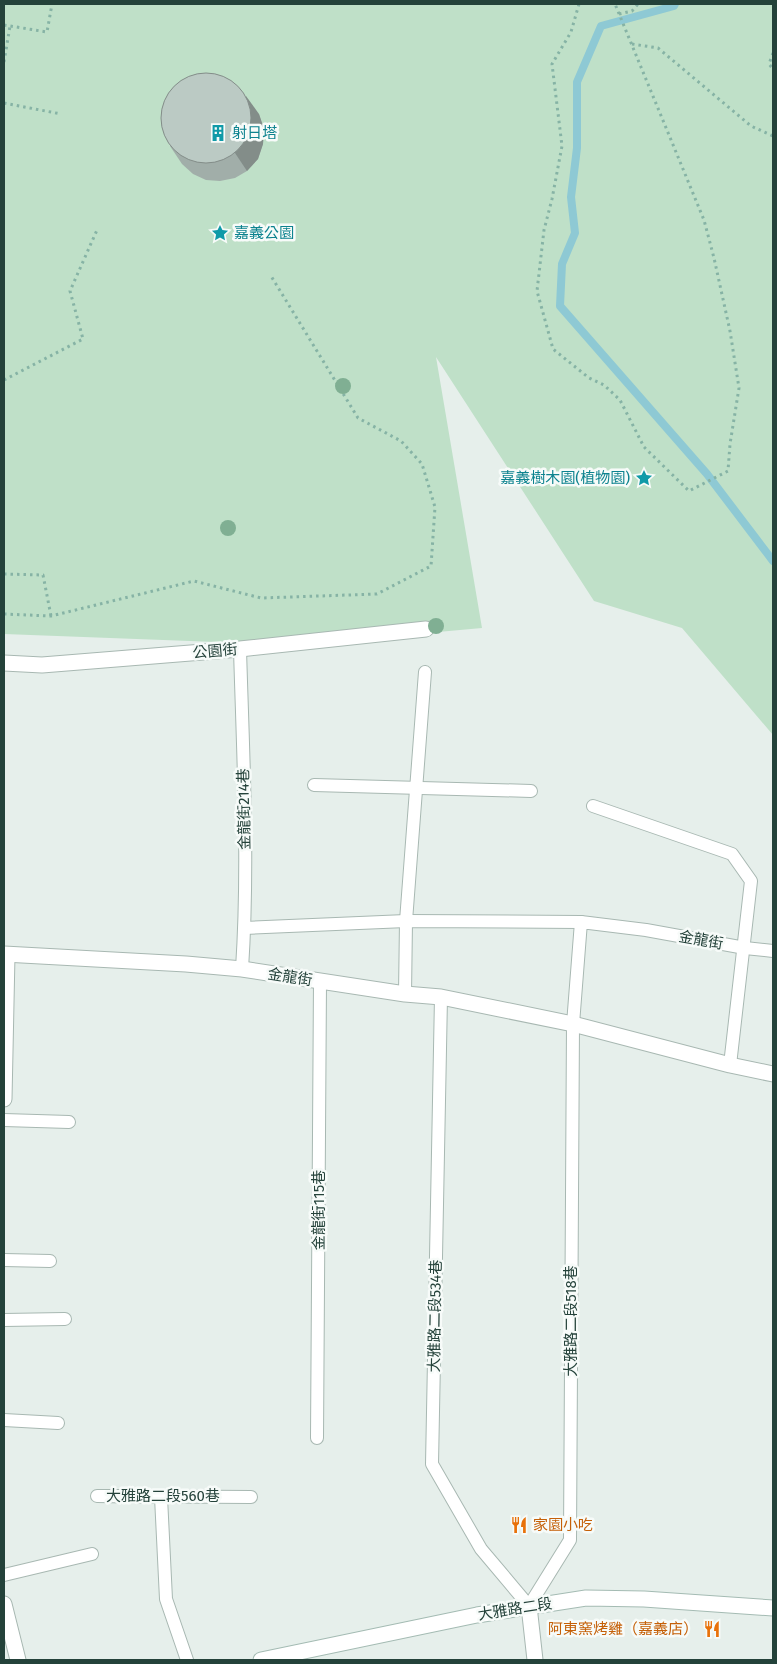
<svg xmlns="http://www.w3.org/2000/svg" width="777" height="1664" viewBox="0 0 777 1664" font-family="'Fira Sans','Noto Sans TC',sans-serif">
<rect width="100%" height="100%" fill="#e6efeb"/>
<path fill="#bfe0c8" d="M4 4H773V735L682 628 594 601 436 357 482 628 295 645 4 634Z"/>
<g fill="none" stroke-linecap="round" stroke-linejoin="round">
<path stroke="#8ec9d4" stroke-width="8" d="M675 4 674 6 601 26 577 82V148L571 197 575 233 562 264 560 306 707 474 773 561"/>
<g stroke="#a8b8b2" stroke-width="14">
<g id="service">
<path d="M240 649C243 755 249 863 242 969"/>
<path d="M314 785 531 791"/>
<path d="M593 806 732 854 751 881 730 1065"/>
<path d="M245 928 406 921 581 922"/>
<path d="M405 994 406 921 425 672"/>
<path d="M441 997 432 1464 481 1549 529 1606 570 1540 573 1024 581 922 646 930 745 948 773 951"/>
<path d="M4 1120 69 1122"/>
<path d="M4 1260 50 1261"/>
<path d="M4 1320 65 1319"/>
<path d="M4 1420 58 1423"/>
<path d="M317 1438 320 982"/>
<path d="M4 1575 92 1554"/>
<path d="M187 1660 166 1599 161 1497 97 1496 251 1497"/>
</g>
</g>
<g stroke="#a8b8b2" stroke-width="17">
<g id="minor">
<path d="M4 663 42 665 240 649 426 629"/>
<path d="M4 954 186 964 242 969 405 994 441 997 573 1024 730 1065 773 1074"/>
<path d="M4 1099 7 955"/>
<path d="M4 1604 18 1660"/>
</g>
</g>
<g stroke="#a8b8b2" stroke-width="17">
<path id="tertiary" d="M529 1606 535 1660"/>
</g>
<g stroke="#a4bbb3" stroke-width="17">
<path id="secondary" d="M261 1660 477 1615 586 1598 644 1599 773 1608"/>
</g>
<g stroke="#86b3a5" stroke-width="3" stroke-dasharray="2.5 4" stroke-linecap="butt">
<path d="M579 4 571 32 552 64 562 146 552 199 544 230 537 291 553 349 589 378 604 385 620 400 644 447 689 491 728 471 730 444 739 388 730 331 714 258 704 220 615 4"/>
<path d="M619 14 632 11 638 4"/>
<path d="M4 25 47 32 52 4"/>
<path d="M632 44 658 48 751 126 773 136"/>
<path d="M773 53 769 64 773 69"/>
<path d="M4 62 10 26"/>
<path d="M4 103 61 114"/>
<path d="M4 380 83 339 70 291 97 230"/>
<path d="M4 574 43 575 51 616"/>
<path d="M4 614 51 616 194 581 261 598 377 594 431 566 435 507 422 464 401 441 358 418 271 276"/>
</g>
<use href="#service" stroke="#fff" stroke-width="12"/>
<use href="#minor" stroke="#fff" stroke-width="15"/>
<use href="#tertiary" stroke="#fff" stroke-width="15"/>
<use href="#secondary" stroke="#fff" stroke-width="15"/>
</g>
<g fill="#80af93">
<circle cx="343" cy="386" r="8"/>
<circle cx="228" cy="528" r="8"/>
<circle cx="436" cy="626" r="8"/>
</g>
<path fill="#a1aea9" d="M259 114 264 129 263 144 258 159 247 171 235 178 220 181 206 180 193 174 182 164 170 146Z"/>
<path fill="#838d89" d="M246 96 259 114 264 129 263 144 258 159 247 171 235 153Z"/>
<circle fill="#bbcac4" stroke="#838d89" cx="206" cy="118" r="45"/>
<defs>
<g id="building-bare" transform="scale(1.35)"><path d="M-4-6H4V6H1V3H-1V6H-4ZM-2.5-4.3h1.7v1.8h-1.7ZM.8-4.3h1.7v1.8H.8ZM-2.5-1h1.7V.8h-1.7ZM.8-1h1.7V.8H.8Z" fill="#0f9aa8" stroke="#f7fbf9" stroke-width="2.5" paint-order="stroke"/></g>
<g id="sight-bare" transform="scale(1.35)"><path d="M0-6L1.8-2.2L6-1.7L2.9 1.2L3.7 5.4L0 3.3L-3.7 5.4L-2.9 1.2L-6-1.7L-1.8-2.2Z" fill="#0f9aa8" stroke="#f7fbf9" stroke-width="2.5" paint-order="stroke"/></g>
<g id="restaurant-bare" transform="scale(1.35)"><path d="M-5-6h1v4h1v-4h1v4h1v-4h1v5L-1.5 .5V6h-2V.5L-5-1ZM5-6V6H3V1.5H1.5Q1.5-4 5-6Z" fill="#e8710a" stroke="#f7fbf9" stroke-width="2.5" paint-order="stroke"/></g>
</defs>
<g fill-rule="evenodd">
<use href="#building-bare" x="218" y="133"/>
<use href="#sight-bare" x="220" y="233"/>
<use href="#sight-bare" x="644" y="478"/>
<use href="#restaurant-bare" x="519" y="1525"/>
<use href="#restaurant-bare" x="712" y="1629"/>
</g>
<g text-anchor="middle" stroke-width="5" stroke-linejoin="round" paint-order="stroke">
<g font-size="15" fill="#0d838f" stroke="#f7fbf9" text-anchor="start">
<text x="232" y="138">射日塔</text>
<text x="234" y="238">嘉義公園</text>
<text x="630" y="483" text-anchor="end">嘉義樹木園(植物園)</text>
</g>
<g font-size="15" fill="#24423a" stroke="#f7fbf9">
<text transform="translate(215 651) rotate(-5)" y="5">公園街</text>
<text transform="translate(244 809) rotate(-91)" y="5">金龍街214巷</text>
<text transform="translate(701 940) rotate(10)" y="5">金龍街</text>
<text transform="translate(290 977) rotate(9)" y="5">金龍街</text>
<text transform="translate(319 1210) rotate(-90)" y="5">金龍街115巷</text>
<text transform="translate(435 1316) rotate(-89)" y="5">大雅路二段534巷</text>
<text transform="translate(571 1321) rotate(-90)" y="5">大雅路二段518巷</text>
<text x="163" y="1501">大雅路二段560巷</text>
<text transform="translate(515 1609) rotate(-9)" y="5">大雅路二段</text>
</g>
<g font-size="15" fill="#c56008" stroke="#f7fbf9" text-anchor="start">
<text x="533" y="1530">家園小吃</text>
<text x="698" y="1634" text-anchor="end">阿東窯烤雞（嘉義店）</text>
</g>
</g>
<rect width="777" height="1664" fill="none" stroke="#24423a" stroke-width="10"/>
</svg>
